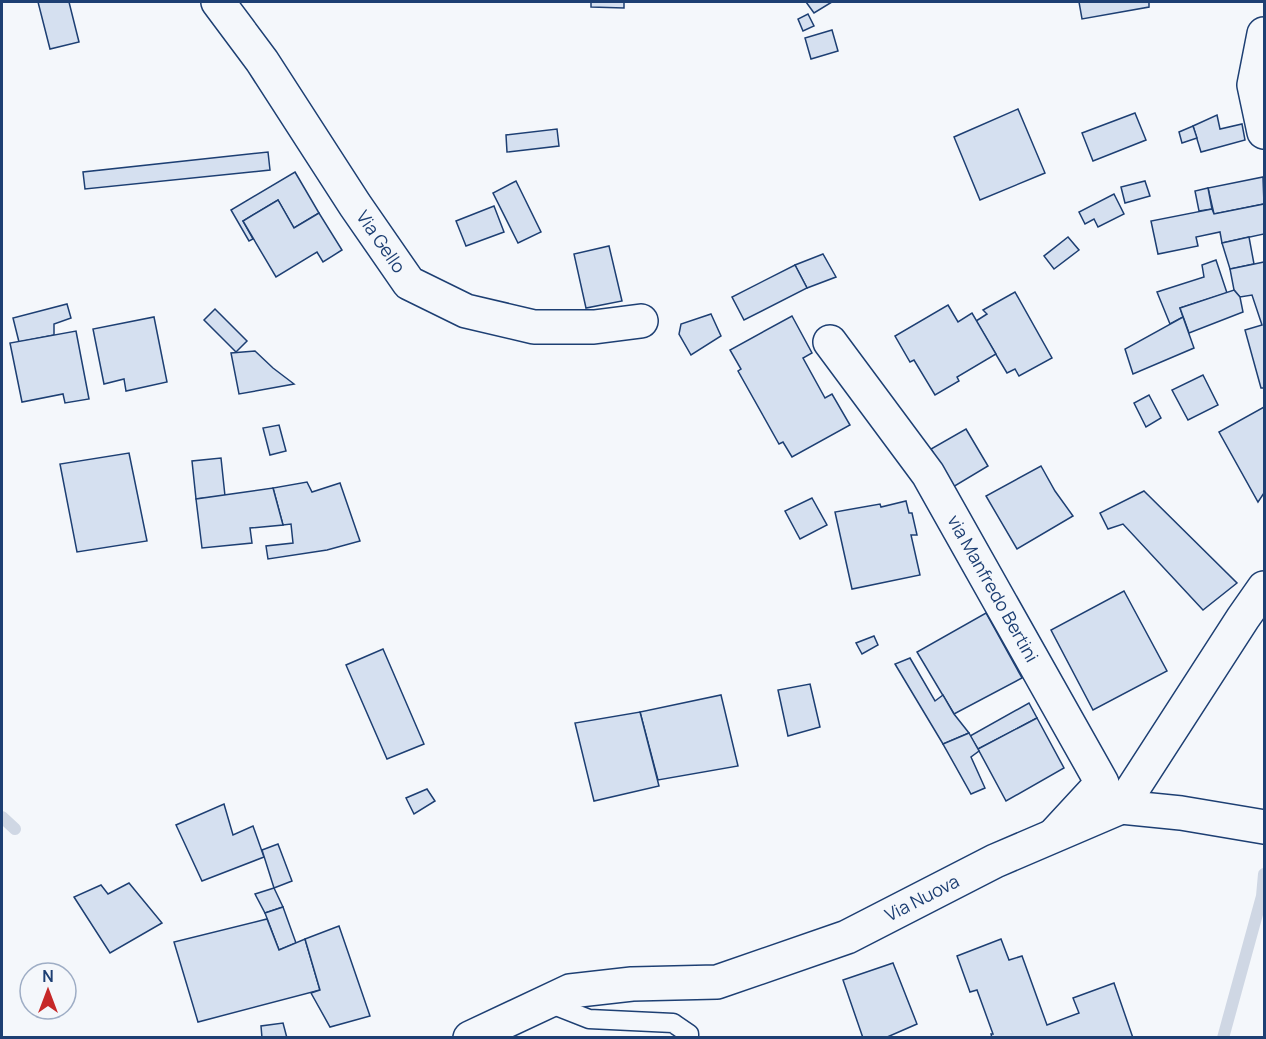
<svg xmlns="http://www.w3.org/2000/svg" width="1266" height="1039" viewBox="0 0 1266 1039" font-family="Manrope,sans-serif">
<rect width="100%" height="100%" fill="#f4f7fb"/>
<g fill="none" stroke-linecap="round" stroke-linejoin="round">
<g stroke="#cfd7e4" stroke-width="12">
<path d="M2 817 15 829"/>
<path d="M1223 1038 1262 896 1264 874"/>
</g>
</g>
<g fill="#d5e0f0" stroke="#1d3f73" stroke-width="1.5">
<path d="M38 2H69L79 42 50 49Z"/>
<path d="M591 2H624V8L591 7Z"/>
<path d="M806 2H832L814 13Z"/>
<path d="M1079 2H1149V7L1082 19Z"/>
<path d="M808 14 814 26 803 31 798 19Z"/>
<path d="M832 30 838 51 811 59 805 38Z"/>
<path d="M1018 109 1045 173 980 200 954 137Z"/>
<path d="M1135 113 1146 140 1093 161 1082 133Z"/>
<path d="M1217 115 1220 129 1242 124 1245 140 1201 152 1193 126Z"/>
<path d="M1193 126 1197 138 1182 143 1179 132Z"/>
<path d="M557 129 559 146 507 152 506 135Z"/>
<path d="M268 152 270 170 85 189 83 172Z"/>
<path d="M295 172 319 213 294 228 278 200 243 221 253 239 249 241 231 210Z"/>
<path d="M1263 177 1264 204 1214 214 1208 188Z"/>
<path d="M516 181 541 232 518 243 493 193Z"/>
<path d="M1145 181 1150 196 1125 203 1121 187Z"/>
<path d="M1208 188 1212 209 1199 211 1195 191Z"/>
<path d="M1114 194 1124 214 1098 227 1094 219 1085 224 1079 212Z"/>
<path d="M278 200 294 228 319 213 342 250 323 262 317 252 276 277 243 221Z"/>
<path d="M1264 204V234L1222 243 1220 232 1196 237 1198 246 1158 254 1151 221 1212 209 1214 214Z"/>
<path d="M494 206 504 232 466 246 456 221Z"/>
<path d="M1068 237 1079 250 1054 269 1044 256Z"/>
<path d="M1249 237 1254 264 1230 269 1222 243Z"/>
<path d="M609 246 622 301 586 308 574 254Z"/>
<path d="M823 254 836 277 807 288 795 265Z"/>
<path d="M1216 260 1227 293 1180 308 1183 317 1170 324 1157 292 1204 277 1202 265Z"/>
<path d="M1264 262V388H1261L1245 330 1262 325 1252 295 1240 297 1234 290 1230 269Z"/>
<path d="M795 265 807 288 744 320 732 297Z"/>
<path d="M1234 290 1240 297 1243 312 1189 333 1180 308Z"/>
<path d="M1015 292 1052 358 1019 376 1015 369 1007 373 976 321 987 314 983 310Z"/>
<path d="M67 304 71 318 54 324V335L19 342 13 318Z"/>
<path d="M948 305 958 322 972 313 996 354 957 377 959 381 935 395 914 360 910 362 895 336Z"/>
<path d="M215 309 247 341 236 352 204 320Z"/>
<path d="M711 314 721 336 691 355 679 334 681 324Z"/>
<path d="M792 316 812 353 803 358 825 398 832 394 850 425 792 457 783 442 779 444 738 371 741 369 730 350Z"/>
<path d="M154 317 167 382 126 391 124 379 104 384 93 329Z"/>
<path d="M1183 317 1194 348 1133 374 1125 349Z"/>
<path d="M76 331 89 399 65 403 63 394 22 402 10 343Z"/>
<path d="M255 351 273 368 294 384 239 394 231 353Z"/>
<path d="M1203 375 1218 405 1188 420 1172 390Z"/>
<path d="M1149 395 1161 418 1146 427 1134 403Z"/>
<path d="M1264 407V493L1258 502 1219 432Z"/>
<path d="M279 425 286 451 270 455 263 428Z"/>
<path d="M966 429 988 466 953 487 931 449Z"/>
<path d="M129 453 147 541 77 552 60 464Z"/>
<path d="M221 458 225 496 196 499 192 461Z"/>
<path d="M1041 466 1055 491 1073 516 1017 549 986 496Z"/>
<path d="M307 482 312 492 340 483 360 541 327 550 268 559 266 546 293 543 291 524 283 525 273 488Z"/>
<path d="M273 488 283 525 250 528 252 543 202 548 196 499Z"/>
<path d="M1144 491 1237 583 1203 610 1123 524 1108 529 1100 513Z"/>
<path d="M812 498 827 525 800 539 785 511Z"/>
<path d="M906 501 909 513H912L917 535H911L920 575 852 589 835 512 880 504 881 507Z"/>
<path d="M1124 591 1167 671 1093 710 1051 630Z"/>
<path d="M986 613 1022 678 954 714 917 652Z"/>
<path d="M874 636 878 645 862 654 856 643Z"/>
<path d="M383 649 424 744 387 759 346 665Z"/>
<path d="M910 658 935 701 943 695 954 714 969 733 943 744 895 664Z"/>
<path d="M810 684 820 727 788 736 778 690Z"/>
<path d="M721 695 738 766 658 780 640 712Z"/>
<path d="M1029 703 1037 718 978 749 970 736Z"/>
<path d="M640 712 659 786 594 801 575 723Z"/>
<path d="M1037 718 1064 768 1006 801 978 749Z"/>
<path d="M969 733 979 751 971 757 985 788 971 794 943 744Z"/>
<path d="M427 789 435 801 414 814 406 798Z"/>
<path d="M224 804 233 835 253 826 264 857 202 881 176 825Z"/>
<path d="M278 844 292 881 274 888 262 850Z"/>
<path d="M129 883 162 923 110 953 74 897 101 885 108 894Z"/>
<path d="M274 888 283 907 265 913 255 894Z"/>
<path d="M283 907 296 943 279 950 265 913Z"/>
<path d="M267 919 279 950 305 939 320 990 198 1022 174 942Z"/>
<path d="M339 926 370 1016 330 1027 311 993 320 990 305 939Z"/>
<path d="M1001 939 1009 960 1022 956 1047 1025 1079 1013 1073 998 1114 983 1133 1038H992L991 1034H993L977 990 970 992 957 956Z"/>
<path d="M893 963 917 1024 885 1038H863L843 980Z"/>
<path d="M283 1023 287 1038H262L261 1026Z"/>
</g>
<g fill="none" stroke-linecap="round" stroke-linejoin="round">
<g stroke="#1d3f73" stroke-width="21">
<path id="service" d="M546 1002 589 1019 673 1023 689 1034V1038"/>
</g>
<g stroke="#1d3f73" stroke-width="36">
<g id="minor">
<path id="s1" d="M218 2 262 61 355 205 409 283 466 311 534 327H594L641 321"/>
<path d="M1264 34 1254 85 1264 132"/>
<path id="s2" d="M830 342 928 474 1102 783 1054 835"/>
<path d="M1121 807 1181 813 1264 827"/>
</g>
</g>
<g stroke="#1d3f73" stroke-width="36">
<g id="tertiary">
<path id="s3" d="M470 1038 570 991 632 984 717 982 847 937 995 861 1121 807 1243 618 1264 588"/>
</g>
</g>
<use href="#service" stroke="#f4f7fb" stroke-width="18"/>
<use href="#minor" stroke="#f4f7fb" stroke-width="33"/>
<use href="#tertiary" stroke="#f4f7fb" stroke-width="33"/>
</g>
<g text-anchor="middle" stroke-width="4.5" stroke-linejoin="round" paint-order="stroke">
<g font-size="18" fill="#1d3f73" stroke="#f4f7fb">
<text dy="6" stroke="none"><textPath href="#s1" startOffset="290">Via Gello</textPath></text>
<text dy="6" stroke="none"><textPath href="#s2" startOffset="296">via Manfredo Bertini</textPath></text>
<text dy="6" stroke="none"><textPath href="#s3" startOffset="480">Via Nuova</textPath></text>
</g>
</g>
<rect width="1266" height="1039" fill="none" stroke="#1d3f73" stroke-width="6"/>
<g transform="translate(48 991)"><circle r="28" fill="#f4f7fb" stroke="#9eadc5" stroke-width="1.5"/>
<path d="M0-4.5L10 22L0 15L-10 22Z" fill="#c62828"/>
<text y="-9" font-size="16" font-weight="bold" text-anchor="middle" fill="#1d3f73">N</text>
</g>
</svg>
